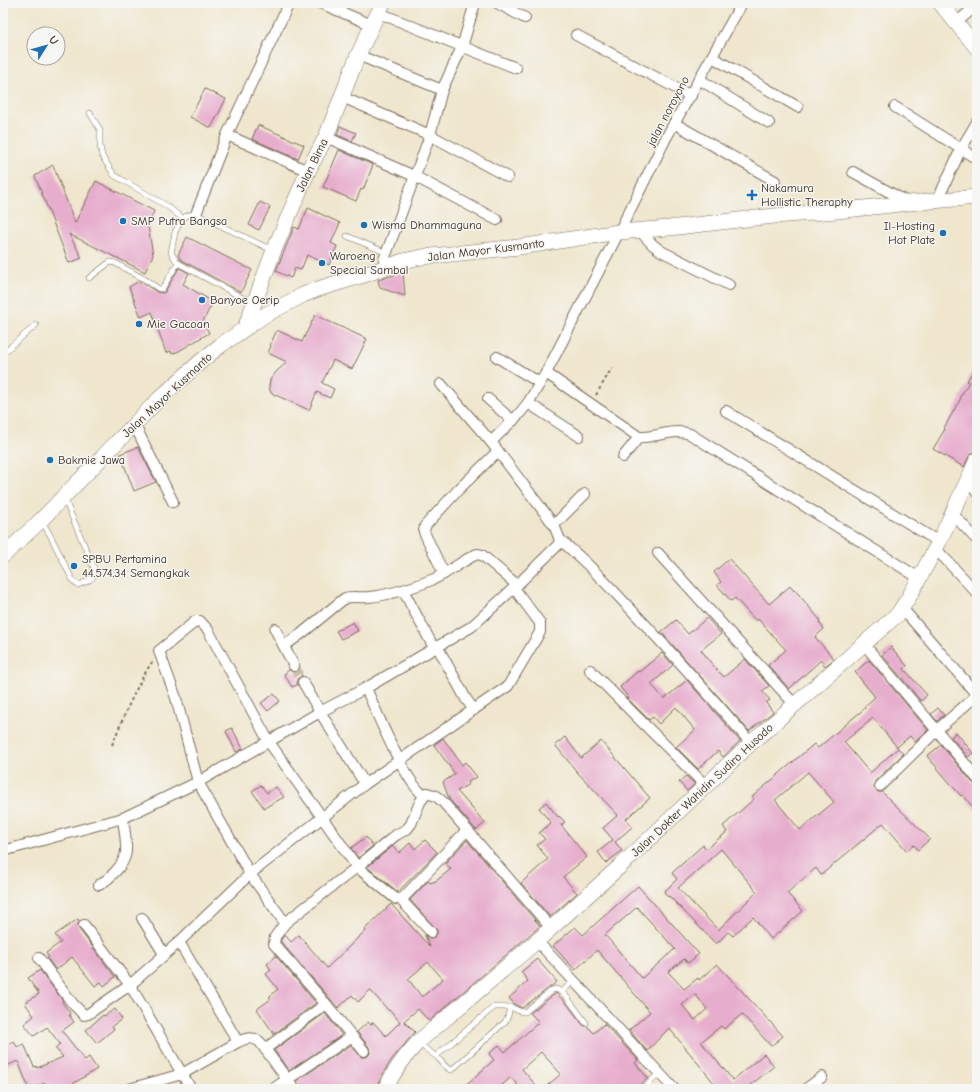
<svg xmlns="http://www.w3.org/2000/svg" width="980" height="1092" viewBox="0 0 980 1092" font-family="'Comic Neue',sans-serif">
<rect width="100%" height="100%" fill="#f6f6f2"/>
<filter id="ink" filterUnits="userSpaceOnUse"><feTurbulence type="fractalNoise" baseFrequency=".025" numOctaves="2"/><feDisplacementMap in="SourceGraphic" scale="8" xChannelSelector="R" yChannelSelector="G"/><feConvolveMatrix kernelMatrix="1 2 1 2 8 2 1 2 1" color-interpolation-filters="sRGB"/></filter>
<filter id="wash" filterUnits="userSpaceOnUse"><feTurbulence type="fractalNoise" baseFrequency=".012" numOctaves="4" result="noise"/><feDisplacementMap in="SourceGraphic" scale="16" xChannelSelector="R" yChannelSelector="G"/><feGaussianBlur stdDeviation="0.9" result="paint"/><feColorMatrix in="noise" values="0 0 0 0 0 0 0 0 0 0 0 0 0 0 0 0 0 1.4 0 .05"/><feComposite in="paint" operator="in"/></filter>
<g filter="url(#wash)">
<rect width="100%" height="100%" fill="#efe6cd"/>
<g id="blocks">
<g fill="#e7adcd" fill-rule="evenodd">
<path d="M205 89 226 99 211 128 190 117Z"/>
<path d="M258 125 304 145 298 159 252 139Z"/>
<path d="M340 126 356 133 352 141 337 135Z"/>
<path d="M339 150 373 165 363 190 361 189 356 201 323 187Z"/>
<path d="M53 165 75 223 96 181 154 211 148 226 153 255 145 272 69 234 82 258 69 263 35 176Z"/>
<path d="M260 202 270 207 259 230 249 225Z"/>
<path d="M308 208 340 223 331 243 337 246 329 265 307 255 301 270 295 268 291 278 276 271 294 227 299 229Z"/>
<path d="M187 237 252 270 241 292 181 260 178 255Z"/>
<path d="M179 268 189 273 183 284 213 302 203 321 209 333 179 351 172 354 171 351 166 353 152 312 141 317 129 287 139 281 157 292 164 293Z"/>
<path d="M403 272 405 296 380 288 378 280Z"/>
<path d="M315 315 367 339 352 369 333 360 322 383 334 389 330 398 317 392 309 410 271 393 269 387 270 380 276 372 287 362 268 353 271 346 270 345 277 330 302 342Z"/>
<path d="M977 364V447L974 452 969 456 964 467 933 449 945 429 944 428 961 398 960 397 969 382 967 381Z"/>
<path d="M138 447 156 482 134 491 120 454Z"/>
<path d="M729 559 769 604 790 586 794 591 795 590 820 620 819 622 824 629 815 637 834 659 825 666 821 660 789 689 768 665 786 650 758 619 756 621 735 598 731 601 717 585 721 582 714 572Z"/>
<path d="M707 618 721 634 701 650 716 669 724 677 745 659 769 686 762 691 770 700 766 703 773 712 749 731 661 632 676 620 688 634Z"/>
<path d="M353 622 358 631 341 639 336 631Z"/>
<path d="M891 647 907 666 904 669 927 695 921 701 882 655Z"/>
<path d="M662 653 673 665 651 684 664 699 687 680 740 741 723 757 718 751 698 769 676 747 695 730 676 707 659 724 653 717 649 720 627 698 628 697 620 687 638 671 639 672Z"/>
<path d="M869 660 928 730 915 742 910 736 897 747 873 718 844 742 870 773 898 748 903 754 875 781 874 788 878 792H882L930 839 918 850 914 845 907 851 883 823 821 875 816 868 787 893 803 911 771 939 753 917 733 936 728 932 716 944 669 896 668 897 664 892 677 879 672 873 703 845 706 849 727 832 723 826 754 799 752 797 814 744 818 748 865 708 864 707 875 697 855 672ZM808 772 834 802 800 830 775 800ZM721 849 757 892 718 930 678 888Z"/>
<path d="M289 670 294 672 299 670 302 676 297 679V685L292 687 284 674Z"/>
<path d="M274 694 280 701 268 711 261 703Z"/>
<path d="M938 708 944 715 937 721 931 714Z"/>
<path d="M232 728 243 749 236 752 226 731Z"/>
<path d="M956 732 973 753 968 757 951 737Z"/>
<path d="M565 737 581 758 601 741 650 798 626 819 632 827 615 842 622 851 606 863 598 852 613 840 603 828 618 815 578 773 555 745Z"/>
<path d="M443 738 462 765 465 762 477 777 468 782 469 784 457 791 485 823 476 830 449 799 443 782 455 774 434 745Z"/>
<path d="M941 745 972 782 977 786V812L963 795 961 796 927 756Z"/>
<path d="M686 776 695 784 687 791 679 782Z"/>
<path d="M261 785 267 793 276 787 284 797 264 808 252 791Z"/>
<path d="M546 802 558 817 559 816 565 822 561 825 587 857 563 877 577 893 550 917 521 883 548 859 537 845 545 839 539 833 551 823 539 808Z"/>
<path d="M366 837 373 846 358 858 351 848Z"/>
<path d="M425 840 437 852 398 892 367 867 393 846 399 853 410 843 415 849Z"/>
<path d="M467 840 540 926 429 1021 418 1009 404 1021 415 1032 392 1059 385 1070 375 1089H300L296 1081 351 1045 361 1057H365L368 1056 370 1053 369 1047 357 1032 368 1022 371 1025 373 1022 386 1036 400 1022 390 1010 389 1011 370 990 358 1002 352 995 338 1008 281 942V939L285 935 291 942 299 935 327 968 366 930 365 929 391 904 430 947 425 935 429 938H433L437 934V930L410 900 428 881 430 883 436 881 451 869 445 863ZM428 962 443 979 422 997 408 979Z"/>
<path d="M638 886 699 954 688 963 684 959 668 972 684 989 698 978 699 980 717 964 783 1036 771 1046 742 1014 724 1029 721 1026 701 1042 733 1080 764 1054 774 1066 746 1089H719L669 1028 647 1051 629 1030 650 1012 597 950 575 970 553 946 575 927 583 935ZM637 907 675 949 642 978 605 935ZM695 994 707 1009 695 1020 682 1005Z"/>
<path d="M78 919 79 921 78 925 79 929 115 977 104 986 101 982 95 986 72 957 56 970 47 958 49 957 46 953 61 942 55 935Z"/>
<path d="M276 956 316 1003 274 1034 257 1009 271 999 269 997 278 989 266 974 271 970 267 964Z"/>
<path d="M537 959 557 982 522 1008 515 1005 509 998 528 981 521 972Z"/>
<path d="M40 970 63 1001 62 1002 70 1013 69 1015 74 1022 62 1031 85 1060 89 1057 97 1069 71 1085 72 1089H48L45 1083 29 1089 18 1061 6 1066 5 1063 3 1064V1046L14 1041 17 1047 24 1044 34 1067 36 1066 37 1068 63 1057 55 1048 60 1044 47 1027 34 1036 24 1024 34 1016 25 1003 39 994 28 978Z"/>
<path d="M556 993 567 1004 583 1025 588 1027 594 1033 604 1024 638 1060 635 1063 648 1078 636 1089H543L561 1074 541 1052 522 1069 539 1089H521L511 1077 498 1089H461L494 1060 489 1054 499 1045 505 1052 539 1022 530 1013Z"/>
<path d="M115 1009 122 1019 112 1026 114 1029 97 1043 86 1030 103 1015 104 1016Z"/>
<path d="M325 1013 342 1035 289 1071 274 1050Z"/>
</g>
</g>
</g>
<g filter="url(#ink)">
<use href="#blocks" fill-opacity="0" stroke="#7a6c5b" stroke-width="1"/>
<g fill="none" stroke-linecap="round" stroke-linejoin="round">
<path stroke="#cbc0aa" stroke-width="10" stroke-dasharray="10 5" stroke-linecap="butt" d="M294 666 303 682"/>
<g stroke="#7a6c5b" stroke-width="6">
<g id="lane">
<path d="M90 113 100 130V146L102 156 114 175 167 206 182 218 175 232 171 253 178 263 252 303"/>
<path d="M182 218 189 215 196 214 272 250"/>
<path d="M347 236 387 253"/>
<path d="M89 278 110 262 115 263 146 280 159 289H162L178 263"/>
<path d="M3 353 36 325"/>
<path d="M42 521 50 535 73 581 78 585 88 581 93 577 94 568 64 498"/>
<path d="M562 992 573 981"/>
<path d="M510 1007C515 1008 520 1013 525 1012L552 990 557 989 566 996 586 1023"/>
<path d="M420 1044C425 1049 430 1052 436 1056 441 1060 444 1067 451 1070L455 1067 505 1022 508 1016 510 1007H494L436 1056"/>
<path d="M647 1089 648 1084 659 1073"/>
</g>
</g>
<g stroke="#7a6c5b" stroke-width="12">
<g id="street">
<path d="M320 3 372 25"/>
<path d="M497 3 525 18"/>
<path d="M379 13 516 68"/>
<path d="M956 23 977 5"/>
<path d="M576 35 691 96"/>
<path d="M358 55 442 90"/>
<path d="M712 57 798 107"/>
<path d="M699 79 769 123"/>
<path d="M342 97 430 135 508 177"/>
<path d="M895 107 977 159"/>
<path d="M674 123 775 181"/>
<path d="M227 135 308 171"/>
<path d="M326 137 414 176 497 220"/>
<path d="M853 172 909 203"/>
<path d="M937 201 961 149 977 122"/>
<path d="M196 214 227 135 289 3"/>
<path d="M640 231 652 244 661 251 729 285"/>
<path d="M385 267 384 260 430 135 442 90 462 47 475 3"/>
<path d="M497 357 540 383"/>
<path d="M546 373 639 437C656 438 672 428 690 434L919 578"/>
<path d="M441 384 491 442"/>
<path d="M488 399 513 421"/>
<path d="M528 403 579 436"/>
<path d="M726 411 939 542"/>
<path d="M134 424 173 502"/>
<path d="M623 457 639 437"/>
<path d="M968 481 977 492"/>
<path d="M952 513 977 540"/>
<path d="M554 525 585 494"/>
<path d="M560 540C589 563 614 592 640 619 678 660 715 701 751 743"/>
<path d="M936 549 977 593"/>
<path d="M658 553 795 705"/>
<path d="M444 574 424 532 425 526 459 489 498 451"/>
<path d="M403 590 434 648"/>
<path d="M902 608 977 695"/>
<path d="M196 621H200L208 630 269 742 357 867 285 923 250 874 198 782 176 698 159 651Z"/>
<path d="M275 629 294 666"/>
<path d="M864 644 977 778"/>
<path d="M284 646 301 634 345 598C353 596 361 598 369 597 391 595 414 587 434 579 449 572 462 561 477 554L482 555 517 585"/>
<path d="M437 646 466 699 474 710"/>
<path d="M590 670 705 785"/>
<path d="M303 682 320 712 365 784"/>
<path d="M366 688C375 709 407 786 424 795L427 793 436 796 443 802 551 928"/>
<path d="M880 786 937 730 977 695"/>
<path d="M427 793 420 802 411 824 407 829 396 835 357 867 396 899H400L404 897 467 830"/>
<path d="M3 851 123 818 198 782 320 712 366 688 471 627 514 588 558 545 560 540 554 525 491 442 519 414 528 403 546 373 619 232 666 138 742 3"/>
<path d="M99 885C109 879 124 866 126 852 127 842 124 829 123 818"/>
<path d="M400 899 431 932"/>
<path d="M142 918 164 954"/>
<path d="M285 923 275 937 274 944 326 1004 364 1051"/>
<path d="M537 941 674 1089"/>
<path d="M39 958 73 1004 84 1015 88 1014 130 985 84 925"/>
<path d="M238 1042C246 1038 253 1036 260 1042L294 1089"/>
<path d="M265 1049 326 1004"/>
<path d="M129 1089 182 1074 238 1042 179 942"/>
<path d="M191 1089 130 985 179 942 250 874 365 784 508 686 540 632V623L514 588"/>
<path d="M273 1089 352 1036"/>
<path d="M806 1089 822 1077"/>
</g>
</g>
<g stroke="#7a6c5b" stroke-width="16">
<g id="secondary">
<path d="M940 3 977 48"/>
<path d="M245 328 274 250 308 171 326 137 358 55 383 3"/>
<path d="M3 556 41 520 159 399 200 362 221 345 265 315 303 295 318 289 367 274 403 261 422 257 519 247 619 232 669 228 774 216 837 211 909 203 977 197"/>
<path d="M385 1089C394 1071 404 1057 418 1042L537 941 628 859 751 743 898 614 909 597 939 542 977 460"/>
</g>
</g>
<g stroke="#7a6c5b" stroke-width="2" stroke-dasharray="3 3" stroke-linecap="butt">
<path d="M596 395 612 368"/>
<path d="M112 745C124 716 135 688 152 662"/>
</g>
<use href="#lane" stroke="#fff" stroke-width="5"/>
<use href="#street" stroke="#fff" stroke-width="10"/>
<use href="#secondary" stroke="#fff" stroke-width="15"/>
</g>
</g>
<g fill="#1f6fb2" stroke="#f6f6f2" stroke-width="1.5">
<path d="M750 189h4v4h4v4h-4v4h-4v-4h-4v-4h4z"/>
<circle cx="123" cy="221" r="4"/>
<circle cx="364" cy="225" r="4"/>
<circle cx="943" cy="233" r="4"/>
<circle cx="322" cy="263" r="4"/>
<circle cx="202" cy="300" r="4"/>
<circle cx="139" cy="324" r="4"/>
<circle cx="50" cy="460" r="4"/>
<circle cx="74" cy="566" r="4"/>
</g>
<g text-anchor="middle" stroke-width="3" stroke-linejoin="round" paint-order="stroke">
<g font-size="12" fill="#3b2a1e" stroke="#f6f6f2">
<text transform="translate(668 111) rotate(-62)" y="4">jalan noroyono</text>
<text transform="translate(312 165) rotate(-64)" y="4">Jalan Bima</text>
<text transform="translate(486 250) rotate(-7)" y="4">Jalan Mayor Kusmanto</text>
<text transform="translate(167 395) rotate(-43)" y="4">Jalan Mayor Kusmanto</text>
<text transform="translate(702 790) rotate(-43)" y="4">Jalan Dokter Wahidin Sudiro Husodo</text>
</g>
<g font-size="12" fill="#3b2a1e" stroke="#f6f6f2" text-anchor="start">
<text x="761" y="192">Nakamura<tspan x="761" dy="14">Hollistic Theraphy</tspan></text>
<text x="131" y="225">SMP Putra Bangsa</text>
<text x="372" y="229">Wisma Dhammaguna</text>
<text x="935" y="230" text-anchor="end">Il-Hosting<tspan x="935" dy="14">Hot Plate</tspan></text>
<text x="330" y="260">Waroeng<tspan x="330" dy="14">Special Sambal</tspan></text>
<text x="210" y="304">Banyoe Oerip</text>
<text x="147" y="328">Mie Gacoan</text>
<text x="58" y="464">Bakmie Jawa</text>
<text x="82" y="563">SPBU Pertamina<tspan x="82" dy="14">44.574.34 Semangkak</tspan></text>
</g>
</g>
<rect width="980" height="1092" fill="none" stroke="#f6f6f2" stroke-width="16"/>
<g transform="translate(46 46) rotate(53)"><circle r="19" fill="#f6f6f2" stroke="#aba49d"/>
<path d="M0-3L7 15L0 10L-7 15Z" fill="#1f6fb2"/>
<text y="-6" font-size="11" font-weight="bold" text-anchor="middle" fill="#3b2a1e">U</text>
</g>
</svg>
